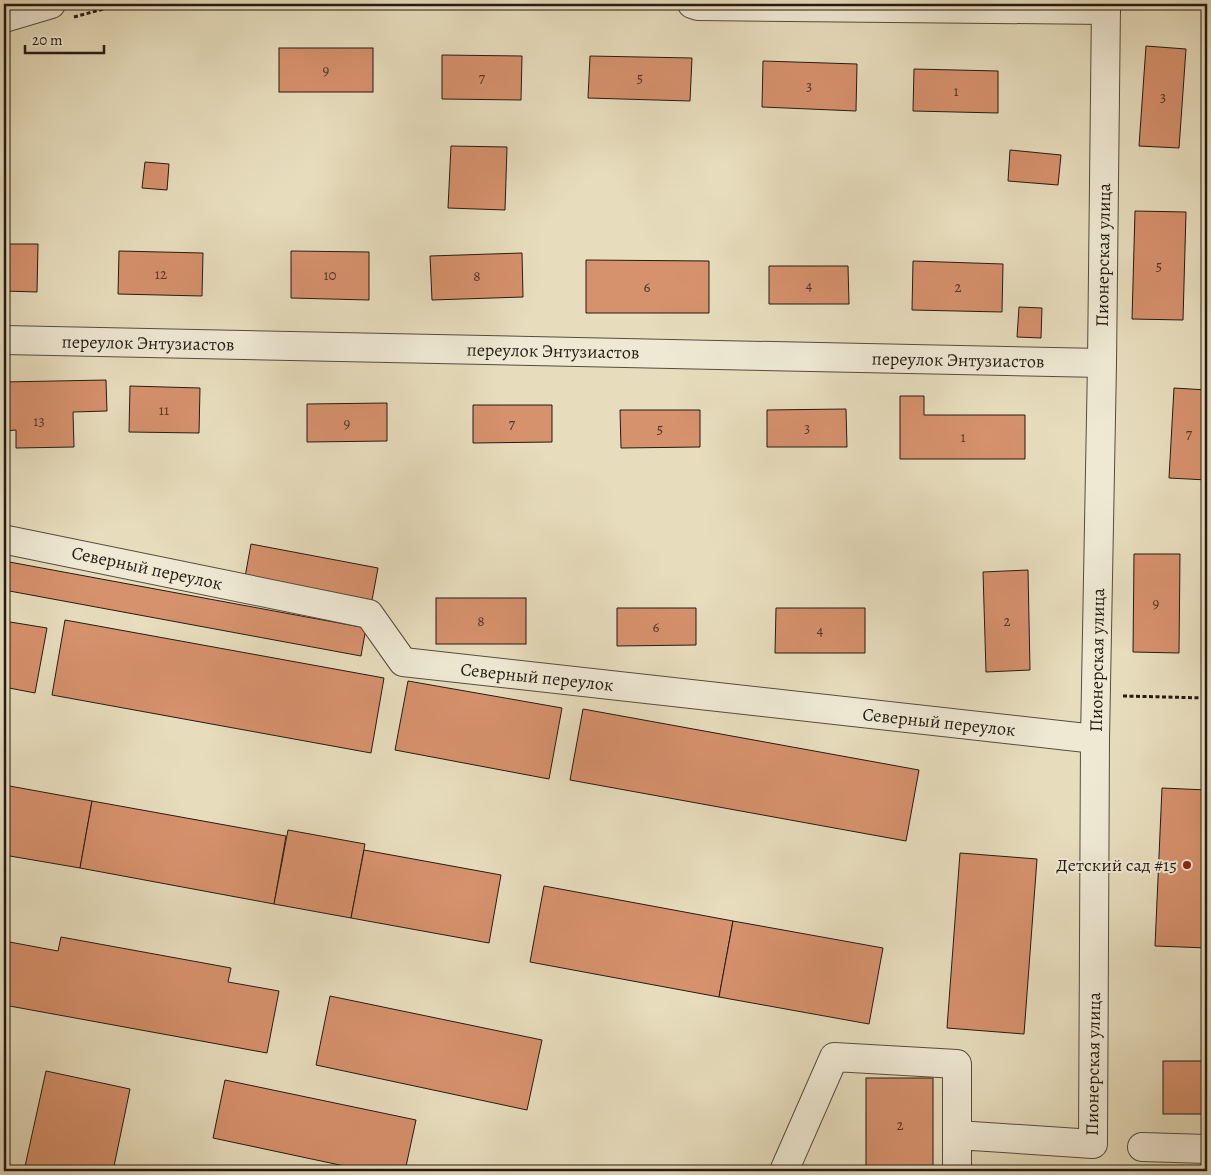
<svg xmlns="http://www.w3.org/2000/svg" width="1211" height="1175" viewBox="0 0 1211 1175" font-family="Alegreya,serif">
<rect width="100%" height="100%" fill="#e7ddbd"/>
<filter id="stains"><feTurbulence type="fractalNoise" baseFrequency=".004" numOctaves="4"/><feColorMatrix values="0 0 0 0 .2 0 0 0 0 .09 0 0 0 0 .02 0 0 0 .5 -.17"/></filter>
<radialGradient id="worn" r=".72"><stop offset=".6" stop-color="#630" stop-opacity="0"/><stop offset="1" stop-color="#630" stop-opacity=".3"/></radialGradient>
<g fill="#d6916d" stroke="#241b13">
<path d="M1146 46 1186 49 1179 148 1139 146Z"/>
<rect x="279" y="48" width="94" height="44"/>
<path d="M442 55 522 56 521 100 442 99Z"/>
<path d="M590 56 692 58 690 101 588 98Z"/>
<path d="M763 61 857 64 856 111 762 107Z"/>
<path d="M914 69 998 71V113L913 111Z"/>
<path d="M451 146 507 147 505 210 448 208Z"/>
<path d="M1010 150 1061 155 1058 185 1008 181Z"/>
<path d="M145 162 169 164 167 190 142 188Z"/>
<path d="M1135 211 1186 212 1183 320 1132 319Z"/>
<path d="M4 244H38L37 292 4 291Z"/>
<path d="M119 251 203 253 202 296 118 294Z"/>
<path d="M291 251 369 252V300L291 298Z"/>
<path d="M522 253 523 297 432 300 430 256Z"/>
<path d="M586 260 709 261V313H586Z"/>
<path d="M913 261 1003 264 1002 312 912 310Z"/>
<path d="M769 266H848L849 304H769Z"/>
<path d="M1019 307 1042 308 1041 338 1017 337Z"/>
<path d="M106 380 107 411 73 412 74 447 16 448V430L4 431V382Z"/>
<path d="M130 386 200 388 199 433 129 432Z"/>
<path d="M1174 388 1207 390V480L1169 478Z"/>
<path d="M900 396H924V415H1025V459H900Z"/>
<path d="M387 403V441L307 442V404Z"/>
<path d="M473 405H552V442L473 443Z"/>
<path d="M846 409 847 447H767V410Z"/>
<path d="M620 410H700V447L621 448Z"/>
<path d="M251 544 378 568 372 600 245 577Z"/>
<path d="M1134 554H1180L1179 653 1133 652Z"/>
<path d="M4 561 366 628 361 656 4 590Z"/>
<path d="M1028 570 1030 670 986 672 983 572Z"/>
<rect x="436" y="598" width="90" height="46"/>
<path d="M617 608H696V645L617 646Z"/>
<path d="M776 608H865V653H775Z"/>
<path d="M65 620 384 678 371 753 52 695Z"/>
<path d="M4 621 47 628 35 693 4 687Z"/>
<path d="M408 681 562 708 549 779 395 750Z"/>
<path d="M583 709 919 770 906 841 570 780Z"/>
<path d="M4 785 92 801 80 868 4 855Z"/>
<path d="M1162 788 1207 790V948L1155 946Z"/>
<path d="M92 801 286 836 274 904 80 868Z"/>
<path d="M288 830 365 844 351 918 274 904Z"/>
<path d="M364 850 501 875 489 943 351 918Z"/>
<path d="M960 853 1037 859 1024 1034 947 1028Z"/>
<path d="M544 886 733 921 719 997 530 962Z"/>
<path d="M733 921 883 948 869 1024 719 997Z"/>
<path d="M61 937 231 968 228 982 279 991 267 1053 4 1005V941L58 951Z"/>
<path d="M330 996 542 1040 527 1110 316 1065Z"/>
<rect x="1163" y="1061" width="44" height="53"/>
<path d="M46 1071 130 1089 113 1171H24Z"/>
<rect x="866" y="1078" width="67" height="93"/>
<path d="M225 1080 416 1120 405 1171H368L213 1138Z"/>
</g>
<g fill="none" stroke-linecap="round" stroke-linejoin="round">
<g stroke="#554c3e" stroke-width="30">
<g id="minor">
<path d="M692 4 698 6 1106 10"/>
<path d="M4 18 51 4"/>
<path d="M4 340 1102 363"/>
<path d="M7 540 369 614 403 662 1095 739"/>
<path d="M1142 1147 1207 1149"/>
<path d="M784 1171 834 1057 957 1064V1135"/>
<path d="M957 1171V1135L1093 1144 1095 739 1102 363 1106 4"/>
</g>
</g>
<g stroke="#241b13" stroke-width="3" stroke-dasharray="4 2.5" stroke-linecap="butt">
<path d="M74 17 122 4"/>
<path d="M1123 696 1207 698"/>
</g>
<use href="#minor" stroke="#efe9d4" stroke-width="28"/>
</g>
<circle fill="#8f2418" stroke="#efe9d4" stroke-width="2" cx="1187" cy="865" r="5"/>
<g text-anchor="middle" stroke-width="4" stroke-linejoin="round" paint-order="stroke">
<g font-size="15" fill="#50382a">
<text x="326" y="75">9</text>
<text x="482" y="83">7</text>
<text x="640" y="83">5</text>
<text x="809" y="91">3</text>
<text x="956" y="96">1</text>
<text x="1163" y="102">3</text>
<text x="1159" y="271">5</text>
<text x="161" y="279">12</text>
<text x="330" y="280">10</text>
<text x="477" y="281">8</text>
<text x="809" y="290">4</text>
<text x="647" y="292">6</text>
<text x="958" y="292">2</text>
<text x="164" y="415">11</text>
<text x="39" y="426">13</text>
<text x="347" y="428">9</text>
<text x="512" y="429">7</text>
<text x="807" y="433">3</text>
<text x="660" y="434">5</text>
<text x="1189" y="439">7</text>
<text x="963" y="442">1</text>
<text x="1156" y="608">9</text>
<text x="481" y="626">8</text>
<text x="1007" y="626">2</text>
<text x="656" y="632">6</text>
<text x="820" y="635">4</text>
<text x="900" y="1130">2</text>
</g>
<g font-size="18" fill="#241b13" stroke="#efe9d4">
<text transform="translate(1103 255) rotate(-89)" y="6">Пионерская улица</text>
<text transform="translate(148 343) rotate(1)" y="6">переулок Энтузиастов</text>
<text transform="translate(553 351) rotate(1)" y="6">переулок Энтузиастов</text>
<text transform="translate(958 360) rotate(1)" y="6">переулок Энтузиастов</text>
<text transform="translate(147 568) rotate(12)" y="6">Северный переулок</text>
<text transform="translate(1097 660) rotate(-89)" y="6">Пионерская улица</text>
<text transform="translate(537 677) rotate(6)" y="6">Северный переулок</text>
<text transform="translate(939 722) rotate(6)" y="6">Северный переулок</text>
<text transform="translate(1093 1064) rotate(-89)" y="6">Пионерская улица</text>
</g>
<g font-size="18" fill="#241b13" stroke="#efe9d4" text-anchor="end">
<text x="1177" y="871">Детский сад #15</text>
</g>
</g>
<rect width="1211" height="1175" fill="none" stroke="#e7ddbd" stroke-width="20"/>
<rect x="5" y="5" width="1201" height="1165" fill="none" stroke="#241b13" stroke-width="2.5"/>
<rect x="10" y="10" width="1191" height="1155" fill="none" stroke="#241b13"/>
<path d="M25 45v8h79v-8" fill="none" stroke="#241b13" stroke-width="2.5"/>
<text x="32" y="45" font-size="15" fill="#241b13" stroke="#efe9d4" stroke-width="4" paint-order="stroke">20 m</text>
<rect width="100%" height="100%" filter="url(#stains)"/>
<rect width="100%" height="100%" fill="url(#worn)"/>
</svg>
